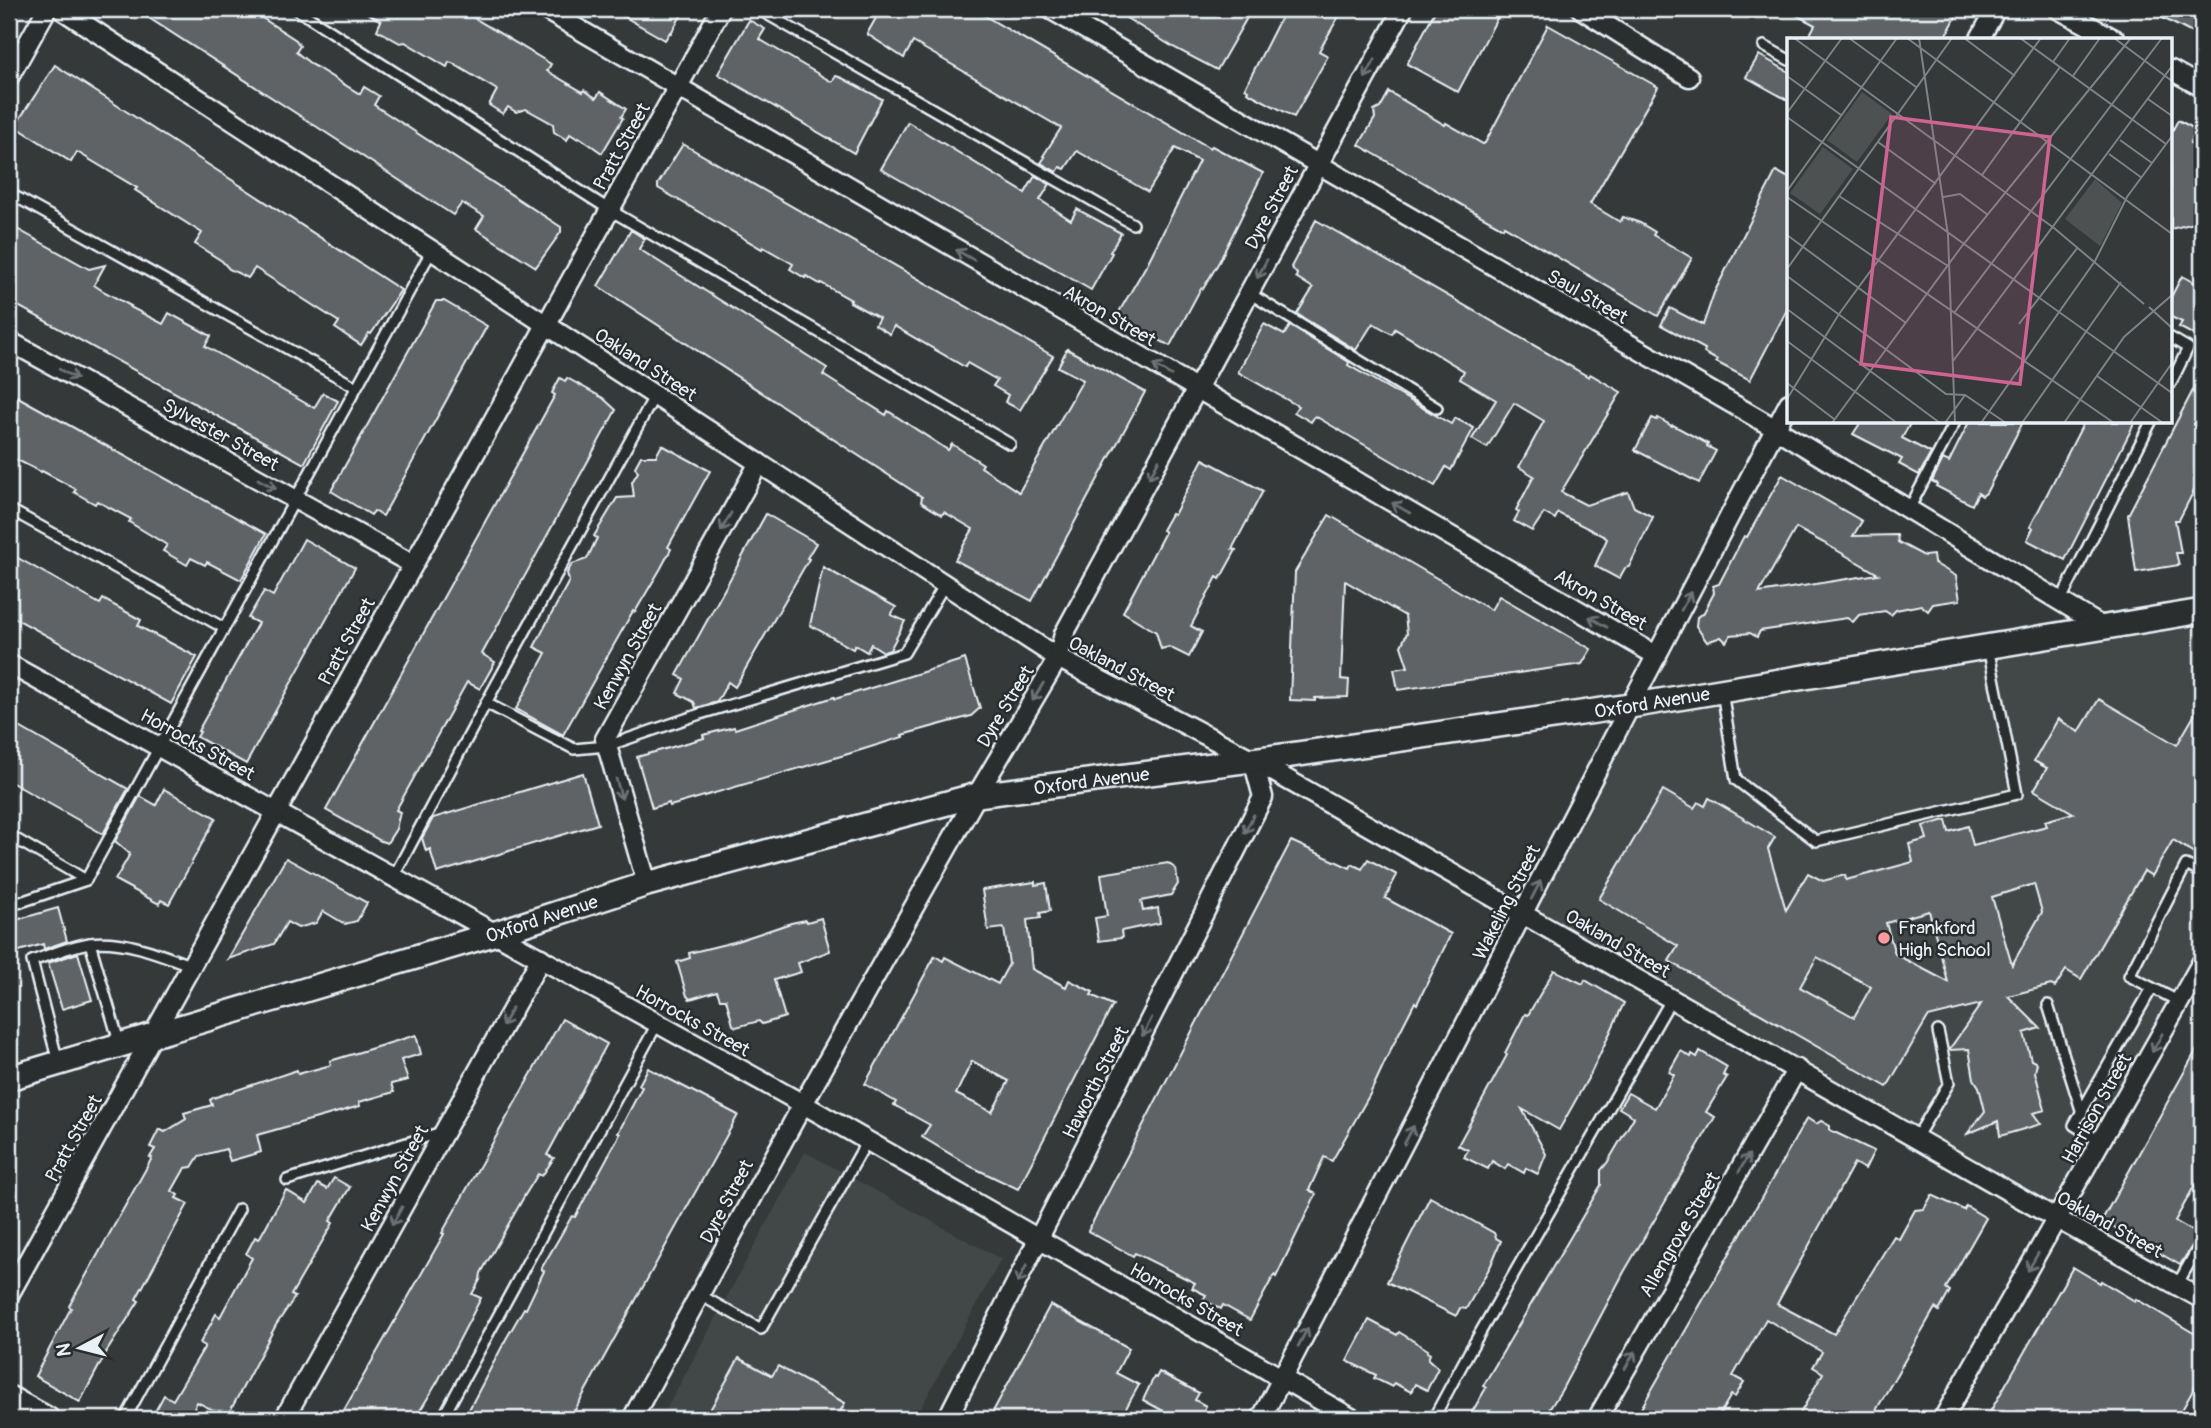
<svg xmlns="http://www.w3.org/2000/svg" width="2211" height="1428" viewBox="0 0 2211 1428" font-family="Pangolin,sans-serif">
<rect width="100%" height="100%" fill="#35393a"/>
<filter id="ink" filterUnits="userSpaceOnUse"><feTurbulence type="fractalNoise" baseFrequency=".0143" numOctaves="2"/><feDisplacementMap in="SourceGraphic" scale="14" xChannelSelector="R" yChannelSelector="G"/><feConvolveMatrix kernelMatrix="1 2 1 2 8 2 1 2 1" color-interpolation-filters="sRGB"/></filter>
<g filter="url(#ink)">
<g fill="#424647">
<path d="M2202 611V962L2057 1219 1524 914 1630 706Z"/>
<path d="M805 1152 1001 1259 915 1419H661Z"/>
</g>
<g fill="#5f6365" stroke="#e8f1f8" stroke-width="2" fill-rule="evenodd">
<path d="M135 9H244L254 16 256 14 296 40 300 46 296 52 311 64 360 94 364 87 379 96 374 105 561 227V232L536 267 476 229 484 216 462 203 453 215Z"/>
<path d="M360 9H459L551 64 547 71 583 92 584 90 596 98 600 92 626 109 621 117 623 118 602 153 579 137 578 139 570 134 567 140 554 132 553 124 526 109 516 112 508 107 503 114 489 105 497 90 452 63 449 62 447 67 405 42 400 43 377 30 381 21Z"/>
<path d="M611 9H685L671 33 670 32 665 40Z"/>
<path d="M881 9H973L1210 148 1212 146 1263 173 1219 262 1203 289 1201 288 1170 346 1116 317 1147 264 1199 161 1175 148 1148 192 1077 151 1065 169 1060 167 1057 172 1041 163 1045 157 1043 156 1061 128 913 42 904 58 867 34Z"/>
<path d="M1112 9H1252L1217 70 1173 47Z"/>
<path d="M1285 9H1343L1319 51 1328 56 1294 117 1247 92 1248 90 1245 88Z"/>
<path d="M1436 9H1502L1458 92 1407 64Z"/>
<path d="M1785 9H1960L1944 40H1807L1815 25Z"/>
<path d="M2145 9H2202V38Z"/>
<path d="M749 20 765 29 759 39 832 82 836 76 842 78 882 99 854 153 718 74Z"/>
<path d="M1548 25 1658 87 1590 204 1620 222 1623 217 1640 223 1655 232 1653 235 1692 258 1658 316 1504 226 1503 228 1474 212 1359 145 1375 118 1374 111 1380 108 1389 92 1445 125 1446 123 1483 144 1485 143Z"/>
<path d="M1759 55 1789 72V101L1746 77Z"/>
<path d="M55 65 401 290 371 334 369 333 361 345 335 328 339 322 255 268 248 278 229 269 222 261 195 244 202 233 135 190 137 188 77 152 71 162 15 126Z"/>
<path d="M2178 120 2197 130 2190 143 2202 149V221L2171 229V133Z"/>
<path d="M908 122 1025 193 1035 176 1050 184 1040 200 1071 220 1077 209 1121 233 1110 252 1112 253 1091 290 881 169Z"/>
<path d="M683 144 1053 356 1020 410 1005 402 1008 395 993 386 997 380 967 363 965 367 894 326 890 334 875 325 879 318 850 302 851 300 821 283 820 284 806 276 805 278 790 269 793 264 763 247 762 249 658 188V184Z"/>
<path d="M1776 171 1789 178V306L1750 380 1716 362 1717 360 1704 353 1705 349 1661 325 1670 308 1703 325 1714 293Z"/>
<path d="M1316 220 1589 377 1590 374 1621 392 1561 492 1586 505 1628 492 1634 507 1653 517 1629 567 1625 568 1619 579 1595 566 1607 539 1605 537 1558 513 1555 519 1544 513 1532 531 1514 521 1519 512 1516 510 1534 476 1519 467 1544 421 1514 403 1487 448 1472 439 1496 400 1460 379 1464 371 1395 329 1392 334 1373 323 1356 350 1297 314 1313 288 1296 277 1297 274 1291 267Z"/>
<path d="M17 229 89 269 105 265 94 285 103 291 131 306 130 307 163 324 169 313 211 336 205 346 314 408 323 393 338 401 304 464 9 301V244Z"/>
<path d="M631 230 645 239 639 249 827 368 823 375 886 415 888 411 948 450 952 444 983 464 981 467 1019 492 1083 380 1058 367 1067 349 1145 392 1032 601 955 560 973 529 944 512 942 515 932 509 921 502 922 497 598 286Z"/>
<path d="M2182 276 2202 286V339L2179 327 2182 322 2171 317V297Z"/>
<path d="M436 301H444L487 326 383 516 374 511 371 515 331 491Z"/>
<path d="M1264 324 1284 335 1290 326 1349 362 1348 365 1451 424 1455 418 1474 428 1451 470 1446 467 1435 486 1315 416 1311 422 1294 412 1298 406 1238 372Z"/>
<path d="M2202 373V475L2179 520H2175L2181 553H2176L2179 565 2136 572 2128 515Z"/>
<path d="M560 378 565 381 567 378 603 398 616 410 482 654 495 662 480 689 467 682 396 810 400 812 396 829 387 843 381 841 326 810 555 395 552 393Z"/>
<path d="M9 392 266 534 241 580 207 562 205 565 191 558 187 565 163 551 167 545 129 522 131 519 97 501 95 504 74 492 76 489 42 471 41 472 9 456Z"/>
<path d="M1652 418 1657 420 1658 418 1672 426 1673 425 1708 444 1707 446 1716 451 1699 483 1635 450Z"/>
<path d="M1861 422H1911L1902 438 1931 453 1919 475 1899 464 1902 459 1853 434Z"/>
<path d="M1969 422H2023L1986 493 1982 496 1978 493 1972 505 1936 486 1937 484 1932 481 1943 459 1949 462Z"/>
<path d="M2084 422H2135L2065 560 2027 540 2033 528 2030 527Z"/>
<path d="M662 445 710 471 668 547 671 549 661 568 635 612 633 611 563 735 516 709 546 653 534 647 569 581 567 573 572 564 587 559 597 538 594 536 617 498 634 497 632 482 638 472 635 467 641 456H656Z"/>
<path d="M1203 459 1263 491 1232 549 1236 550 1220 579 1217 577 1191 626 1202 632 1189 657 1169 647 1161 649 1156 632 1123 612 1165 532 1162 530 1171 514 1174 515Z"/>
<path d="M1782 475 1862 521 1853 536 1897 535 1898 542 1924 556 1933 555 1934 563 1956 576 1960 600 1933 604 1928 611 1921 605 1896 610 1891 615 1885 611 1859 615 1853 622 1847 618 1760 631 1757 637 1750 633 1731 635 1726 642 1721 637 1707 642 1696 626 1697 617 1703 614 1714 593 1713 586 1719 584 1744 536 1747 537ZM1796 528 1824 543 1878 574 1759 593Z"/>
<path d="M766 514 816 543 807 558 809 559 735 687 728 682 717 702 696 708 694 702 677 693 684 679 677 675Z"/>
<path d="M1329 515 1491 610 1499 596 1591 649 1582 664 1398 690 1394 669 1408 667 1401 646 1407 633 1405 616 1345 581 1341 679 1349 680 1348 697 1315 698V701L1290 700 1295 572Z"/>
<path d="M304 539 355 568 246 764 197 737 200 732 198 731 258 623 248 618 264 591 273 596Z"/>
<path d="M9 553 100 604 103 599 141 620 138 626 197 657 171 704 9 615Z"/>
<path d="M823 567 896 607 891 615 905 621 890 650 884 652 871 644 867 652 855 645 853 649 810 625Z"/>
<path d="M965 659 980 708 971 716 902 735 903 737 848 754 670 806 669 803 652 808 637 757 704 738 703 735 734 727 735 729 834 697 835 699Z"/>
<path d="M2099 699 2177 745 2202 702V858L2173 840 2152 876 2144 871 2081 979 2066 970 2055 987 2051 985 2008 996 2040 1028 2024 1033 2031 1060 2037 1063 2035 1072 2045 1110 2033 1113 2041 1124 2000 1136 1998 1121 1967 1134 1985 1111 1979 1087 1974 1079 1969 1049 1949 1050 1981 1004 1928 1017 1887 1087 1669 961 1678 946 1599 899 1663 790 1694 808 1698 802 1705 806 1709 798 1775 837 1768 849 1786 910 1808 873 1823 881 1845 875 1846 880 1913 862 1909 844 1927 839 1923 826 1946 820 1949 832 1968 826 1973 845 2047 826 2045 821 2073 813 2034 790 2047 768 2034 761 2058 719 2079 732ZM2034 884 2042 912 2012 965 1992 897ZM1929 911 1948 982 1895 954 1886 923ZM1817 957 1871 987 1854 1017 1800 987Z"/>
<path d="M9 721 128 789 103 834 9 781Z"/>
<path d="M583 773 598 824 437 873 430 849 426 851 422 838 433 818Z"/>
<path d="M164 789 216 818 169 904 161 900 159 904 115 880 130 854 115 841 140 796 156 805Z"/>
<path d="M1291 841 1350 868 1352 864 1362 869 1368 859 1397 875 1385 898 1451 934 1417 1004 1415 1002 1388 1055 1370 1094 1332 1161 1324 1157 1309 1190 1316 1194 1276 1277 1274 1275 1250 1320 1223 1305 1221 1309 1203 1300 1206 1295 1192 1288 1195 1283 1135 1253 1133 1256 1088 1231Z"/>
<path d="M286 858 367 903 357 921 345 924 323 911 316 923 298 928 287 922 274 944 228 959Z"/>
<path d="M1168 863 1176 869 1178 884 1171 895 1141 901 1143 911 1158 908 1160 923 1121 931 1122 938 1099 941 1095 918 1107 916 1101 874Z"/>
<path d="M1035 882V885L1046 883 1050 911 1040 913 1041 918 1027 920 1032 969 1066 987 1069 980 1093 992 1091 995 1113 1005 1018 1189 972 1167 922 1137 930 1125 894 1105 896 1102 865 1084 935 956 943 961 945 957 998 984 1009 964 1004 928 988 930 982 890ZM972 1061 1009 1081 992 1112 956 1094Z"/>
<path d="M58 908 67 941 44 949 43 944 9 954V922Z"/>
<path d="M821 918 830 951 798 963 801 972 774 980 785 1017 762 1024 759 1021 736 1027 733 1025 726 999H720L717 991 690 999 687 996 677 962 690 958 689 953 734 942 791 923 806 920 807 922Z"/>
<path d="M78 953 92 1000 62 1009 48 963Z"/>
<path d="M1554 970 1583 984 1585 980 1624 1003 1591 1073 1559 1130 1522 1109 1546 1154 1538 1174 1526 1168 1524 1173 1508 1164 1505 1169 1492 1161 1488 1169 1464 1157 1468 1150 1458 1145 1507 1055 1505 1053 1525 1014 1528 1015Z"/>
<path d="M562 1019 607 1044 547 1155 554 1158 542 1176 538 1174 525 1195 481 1273 480 1280 472 1294 481 1298 438 1381 415 1419H339L444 1234 442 1233Z"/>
<path d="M416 1035 421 1054 401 1060 408 1080 391 1084 394 1092 359 1102 360 1106 257 1135 261 1152 230 1161 226 1149 199 1156 192 1167 185 1168 172 1191 178 1195 176 1198 188 1204 136 1299 139 1301 107 1351 80 1402 35 1376 71 1308 69 1306 152 1158 150 1157 155 1149 150 1147 159 1129 165 1132 186 1119 184 1113 212 1105 210 1100 213 1098 297 1070 298 1074 331 1065 330 1061Z"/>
<path d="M2202 1040V1172L2175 1221 2199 1235 2180 1265 2102 1220Z"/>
<path d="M1681 1051 1691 1057 1692 1054 1697 1057 1700 1051 1727 1067 1723 1075 1727 1077 1706 1112 1715 1117 1624 1272 1561 1391 1543 1419H1468L1486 1388 1483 1386 1601 1185V1170L1607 1163 1634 1117 1619 1108 1628 1093 1655 1108 1674 1075 1669 1072Z"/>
<path d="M648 1068 738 1115 570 1419H464L506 1339 524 1308 526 1309 544 1271 541 1269 572 1216 575 1217 620 1134 618 1133 642 1087 639 1085Z"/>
<path d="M1807 1118 1816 1124 1821 1121 1830 1126V1130L1874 1151 1865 1169 1854 1163 1777 1304 1834 1334 1894 1236 1899 1239 1915 1210 1924 1209 1932 1195 1964 1210 1966 1206 1986 1218 1946 1288 1950 1291 1939 1311 1935 1308 1871 1419H1797L1823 1373 1813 1367 1822 1352 1766 1319 1733 1376 1744 1382 1735 1397 1731 1395 1717 1419H1635Z"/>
<path d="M334 1178 350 1187 330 1221 333 1223 291 1295 295 1297 276 1325 227 1417 197 1402 193 1411 208 1419H151L164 1395 173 1400 205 1346 200 1343 209 1327 216 1314 220 1317 252 1258 246 1254 255 1237 259 1239 286 1190 307 1203 318 1184 327 1189Z"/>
<path d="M1430 1197 1494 1233 1496 1238 1501 1241 1491 1265 1466 1309 1460 1308 1456 1316 1387 1282Z"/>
<path d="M2073 1267 2100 1283 2101 1281 2135 1301 2136 1299 2202 1338V1374L2177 1419H1986Z"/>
<path d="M1050 1305 1129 1348 1116 1373 1139 1385 1120 1419H989Z"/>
<path d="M1369 1320 1397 1335 1399 1332 1428 1350 1427 1352 1430 1354 1428 1359 1438 1368 1427 1390 1415 1384 1411 1392 1394 1383 1392 1387 1374 1378 1376 1375 1347 1361Z"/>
<path d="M739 1358 772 1376 778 1366 845 1403 836 1419H705Z"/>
<path d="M1159 1372 1199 1393 1195 1400 1206 1406 1199 1419H1178L1143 1400 1154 1377 1156 1378Z"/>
</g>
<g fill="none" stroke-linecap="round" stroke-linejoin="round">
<g stroke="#e8f1f8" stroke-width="14">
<g id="service">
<path d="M296 9 610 210 1010 444"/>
<path d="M758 9 1133 224"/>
<path d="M1764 46 1789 60"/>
<path d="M9 193 356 387"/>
<path d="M1249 293 1437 408"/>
<path d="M2171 338 2188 348 2171 383"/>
<path d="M9 509 224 628"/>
<path d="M1909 509 1955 422"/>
<path d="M2060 602 2151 422"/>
<path d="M1722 691 1736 780 1816 841 2017 794 1988 647"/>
<path d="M486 703 574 749 607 746 700 714 904 653 945 584"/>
<path d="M9 835 86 880 432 250"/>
<path d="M393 878 486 703 655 395"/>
<path d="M9 906 86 880"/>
<path d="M90 943 120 1045"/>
<path d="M2180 1002 2129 976 2186 865 2202 873"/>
<path d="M2048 1005 2082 1113"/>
<path d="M58 1062 32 961C50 955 70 946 90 943 125 939 160 954 192 966"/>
<path d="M1916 1138 1949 1083 1938 1031"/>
<path d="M2101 1142 2074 1125 2152 988"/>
<path d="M287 1180 442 1132"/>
<path d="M2177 1285 2202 1241"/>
<path d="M700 1295 761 1329 867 1141"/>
<path d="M125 1419 239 1209"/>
<path d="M442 1419 657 1024"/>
<path d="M1433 1419 1469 1352 1672 998"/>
</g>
</g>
<g stroke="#e8f1f8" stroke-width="23">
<g id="minor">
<path d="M61 9 1058 658 1253 760 2057 1219 2202 1299"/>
<path d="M544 9 1657 656"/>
<path d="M1050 9 1776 429 2101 626"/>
<path d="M1581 9 1689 77"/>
<path d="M2058 9 2116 40"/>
<path d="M1979 40 1996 9"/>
<path d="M2171 70 2202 87"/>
<path d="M9 77 47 9"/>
<path d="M9 341 412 564"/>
<path d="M9 664 803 1104 1353 1419"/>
<path d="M647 884 605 739 759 463"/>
<path d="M9 1295 721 9"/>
<path d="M284 1419 541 958"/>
<path d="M632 1419 803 1104 977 795 1058 658 1064 634 1403 9"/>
<path d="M947 1419 1263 797 1253 760"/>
<path d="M1261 1419 1630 706 1789 403"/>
<path d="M1597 1419 1797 1069"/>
<path d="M1943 1419 2202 962"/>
</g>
</g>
<g stroke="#e8f1f8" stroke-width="28">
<g id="tertiary">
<path id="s1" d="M9 1078 493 934 647 884 977 795 1291 755 1630 706 2202 611"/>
<path d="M9 1398 47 1419"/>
</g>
</g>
<use href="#service" stroke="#2a2d2e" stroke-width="9"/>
<use href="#minor" stroke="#2a2d2e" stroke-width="18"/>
<use href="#tertiary" stroke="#2a2d2e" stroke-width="23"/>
</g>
<defs><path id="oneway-shaft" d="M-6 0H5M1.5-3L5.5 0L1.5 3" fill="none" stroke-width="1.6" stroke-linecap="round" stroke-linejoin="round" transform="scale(1.75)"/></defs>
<g stroke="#6c7275">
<use href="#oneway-shaft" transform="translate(1370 69) rotate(119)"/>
<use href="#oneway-shaft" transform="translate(965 255) rotate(-150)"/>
<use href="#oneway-shaft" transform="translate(1262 269) rotate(118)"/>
<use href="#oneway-shaft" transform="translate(1162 370) rotate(-150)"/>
<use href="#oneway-shaft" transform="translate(68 374) rotate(29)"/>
<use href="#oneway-shaft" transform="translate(1154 469) rotate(118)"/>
<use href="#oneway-shaft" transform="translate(267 484) rotate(29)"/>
<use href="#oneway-shaft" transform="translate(1401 508) rotate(-150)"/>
<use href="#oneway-shaft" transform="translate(726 522) rotate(119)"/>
<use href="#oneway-shaft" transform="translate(1686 601) rotate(-62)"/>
<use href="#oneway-shaft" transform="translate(1598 622) rotate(-150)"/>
<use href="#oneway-shaft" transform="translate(1038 692) rotate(121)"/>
<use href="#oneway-shaft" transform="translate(619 789) rotate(74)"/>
<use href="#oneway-shaft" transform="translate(1249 824) rotate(117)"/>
<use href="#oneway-shaft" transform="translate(1536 890) rotate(-63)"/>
<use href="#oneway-shaft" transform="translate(507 1017) rotate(119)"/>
<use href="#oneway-shaft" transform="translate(1147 1027) rotate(117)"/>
<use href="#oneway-shaft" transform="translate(2157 1043) rotate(119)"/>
<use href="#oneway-shaft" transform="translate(1409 1135) rotate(-62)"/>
<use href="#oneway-shaft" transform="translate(1744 1163) rotate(-60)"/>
<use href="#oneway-shaft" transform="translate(397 1216) rotate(119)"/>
<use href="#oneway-shaft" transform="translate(2033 1262) rotate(120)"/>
<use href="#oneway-shaft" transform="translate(1022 1274) rotate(117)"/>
<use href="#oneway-shaft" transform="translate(1303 1337) rotate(-62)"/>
<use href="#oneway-shaft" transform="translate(1630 1360) rotate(-60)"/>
</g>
</g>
<circle fill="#ff9aa2" stroke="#2a2d2e" stroke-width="2.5" cx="1884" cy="938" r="7"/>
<g text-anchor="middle" stroke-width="5" stroke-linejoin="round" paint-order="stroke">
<g font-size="19" fill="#e8f1f8" stroke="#2a2d2e">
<text transform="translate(621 146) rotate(-61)" y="7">Pratt Street</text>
<text transform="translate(1271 207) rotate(-62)" y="7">Dyre Street</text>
<text transform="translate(1588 296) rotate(30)" y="7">Saul Street</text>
<text transform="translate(1110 315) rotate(30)" y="7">Akron Street</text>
<text transform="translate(646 364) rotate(33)" y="7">Oakland Street</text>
<text transform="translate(221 434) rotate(29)" y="7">Sylvester Street</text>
<text transform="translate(1601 599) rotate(30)" y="7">Akron Street</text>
<text transform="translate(346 641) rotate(-61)" y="7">Pratt Street</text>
<text transform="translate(627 656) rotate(-61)" y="7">Kenwyn Street</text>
<text transform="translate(1122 668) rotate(28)" y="7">Oakland Street</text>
<text dy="7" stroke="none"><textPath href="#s1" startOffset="1690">Oxford Avenue</textPath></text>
<text transform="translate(1005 706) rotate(-59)" y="7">Dyre Street</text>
<text transform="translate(198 744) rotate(29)" y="7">Horrocks Street</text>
<text dy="7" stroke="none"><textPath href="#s1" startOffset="1124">Oxford Avenue</textPath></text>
<text transform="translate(1506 902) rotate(-63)" y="7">Wakeling Street</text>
<text dy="7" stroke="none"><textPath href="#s1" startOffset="556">Oxford Avenue</textPath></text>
<text transform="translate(1618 943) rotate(30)" y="7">Oakland Street</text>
<text transform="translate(693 1020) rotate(29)" y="7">Horrocks Street</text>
<text transform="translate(1095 1082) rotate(-63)" y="7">Haworth Street</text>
<text transform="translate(2096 1108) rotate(-61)" y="7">Harrison Street</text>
<text transform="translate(73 1138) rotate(-61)" y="7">Pratt Street</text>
<text transform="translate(394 1178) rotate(-61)" y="7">Kenwyn Street</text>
<text transform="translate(726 1201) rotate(-62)" y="7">Dyre Street</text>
<text transform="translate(2110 1224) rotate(29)" y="7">Oakland Street</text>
<text transform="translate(1679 1234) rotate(-60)" y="7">Allengrove Street</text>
<text transform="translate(1187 1299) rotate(30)" y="7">Horrocks Street</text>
</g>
<g font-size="19" fill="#e8f1f8" stroke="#2a2d2e" text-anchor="start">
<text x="1898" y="934">Frankford<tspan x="1898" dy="22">High School</tspan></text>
</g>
</g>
<g transform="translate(1787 38)">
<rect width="385" height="385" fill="#35393a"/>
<path d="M75 54 105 76 70 124 40 102ZM36 109 66 131 33 176 3 155ZM308 141 335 165 313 208 278 181Z" fill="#4d5152"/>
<path fill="none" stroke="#7d8386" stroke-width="2" d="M7 0 267 190 357 266M62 0 129 49M120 0 385 196M132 0 161 197 168 385M177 0 228 38M233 0 379 106M327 0 385 43M266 24 283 0M0 38 54 77M286 38 313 0M361 61 385 78M0 75 55 0M0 79 385 355M333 102 365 125M91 104 149 146M322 116 355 140M195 137 273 29M0 153 110 0M52 158 161 228M0 159 327 385M156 159 173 156 201 177M0 197 119 285M0 231 165 0M0 238 159 356 178 357 219 385M362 269 385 290M0 271 153 385M167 275 375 0M232 286 291 209M0 303 110 385M166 323 385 28M310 338 376 385M0 345 47 381M0 361 52 276 254 0M45 385 175 208 344 0M158 385 178 357M194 385 308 223 340 159 385 98M235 385 334 244M277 385 337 299 385 257M343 385 385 325"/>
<path fill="#cf6492" fill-opacity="0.15" stroke="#cf6492" stroke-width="3.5" d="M104 79 263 99 233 346 74 326Z"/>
<rect width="385" height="385" fill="none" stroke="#e8f1f8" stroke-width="3.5"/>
</g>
<rect width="2211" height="1428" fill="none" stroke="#2a2d2e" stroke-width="35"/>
<rect x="18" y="18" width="2176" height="1393" fill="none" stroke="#e8f1f8" stroke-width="2.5" filter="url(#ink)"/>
<g transform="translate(80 1348) rotate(263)" stroke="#2a2d2e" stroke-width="5" paint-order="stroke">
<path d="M0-5L12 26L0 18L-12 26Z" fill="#e8f1f8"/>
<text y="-10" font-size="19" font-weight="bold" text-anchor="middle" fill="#e8f1f8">N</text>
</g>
</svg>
